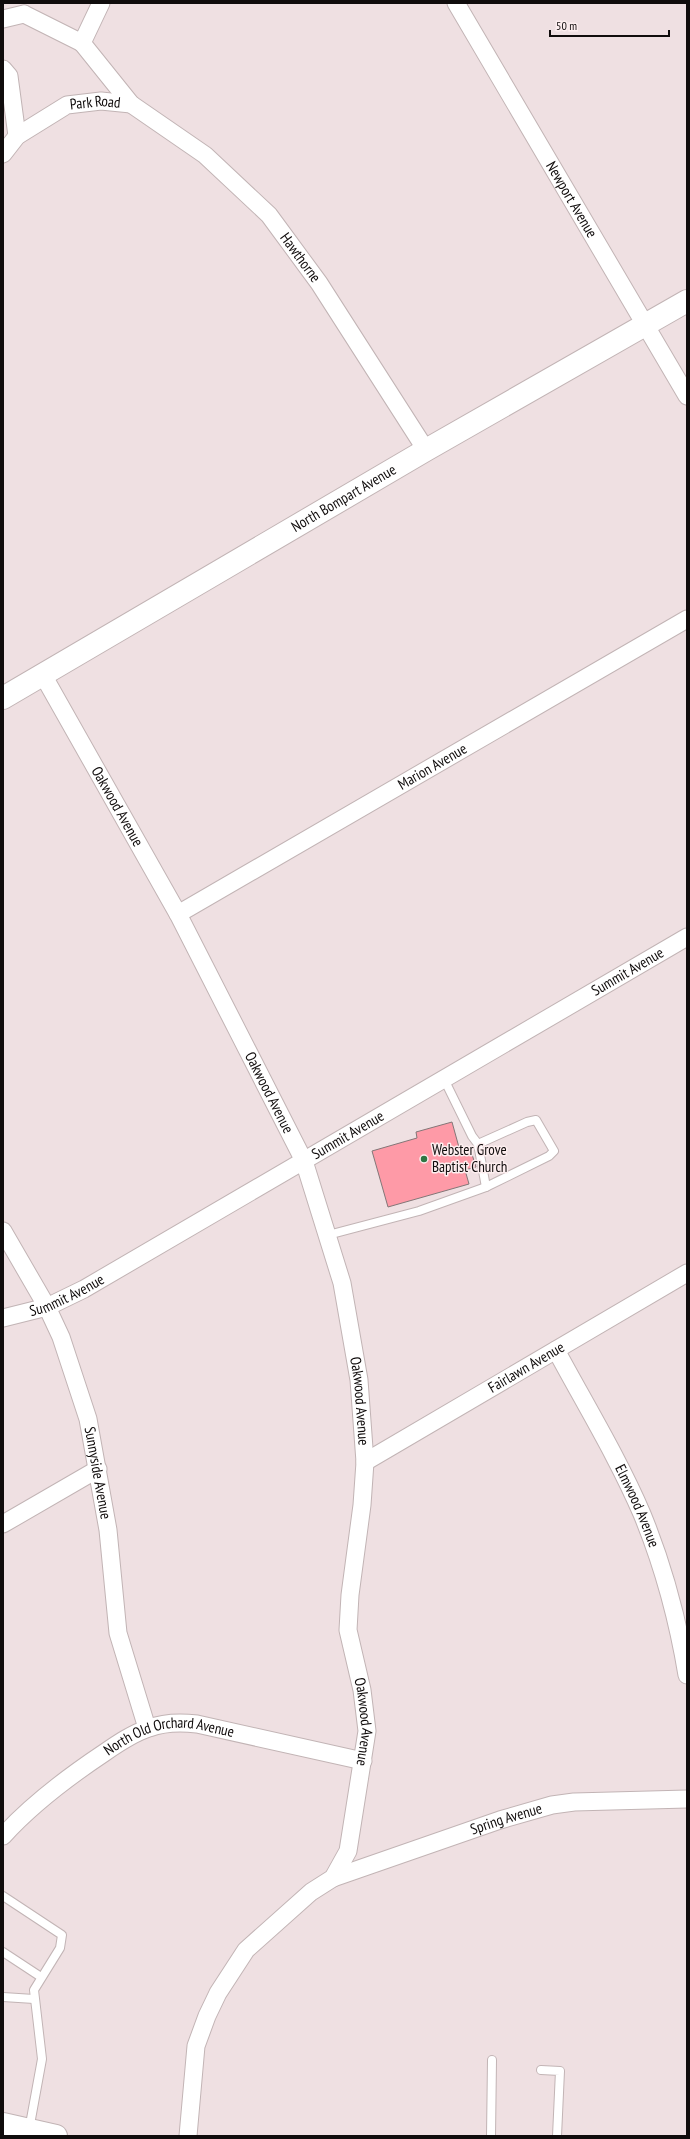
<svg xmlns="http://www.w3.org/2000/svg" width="690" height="2139" viewBox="0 0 690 2139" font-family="'PT Sans Narrow',sans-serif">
<rect width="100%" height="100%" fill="#efe0e2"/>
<path fill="#fe9aa7" stroke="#837677" d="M452 1122 460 1151 470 1148 476 1167 465 1170 469 1184 388 1207 372 1151 417 1138 416 1132Z"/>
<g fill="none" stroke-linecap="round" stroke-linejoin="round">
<g stroke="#c2b4b5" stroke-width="10">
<g id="lane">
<path d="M444 1079 472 1136 478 1144 486 1187"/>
<path d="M328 1235 419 1211 486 1187 549 1156 554 1151 536 1120 527 1122 478 1144"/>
<path d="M3 1896 62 1935 60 1948 34 1990 42 2059 29 2130"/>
<path d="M3 1952 41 1977"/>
<path d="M3 1997 34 1999"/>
<path d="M541 2070 560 2071 557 2136"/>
<path d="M491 2136 492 2060"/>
</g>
</g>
<g stroke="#c2b4b5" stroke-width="19">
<g id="street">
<path id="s1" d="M101 3 82 43 131 104 205 155 269 215 319 283 426 450"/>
<path id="s2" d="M456 3 687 396"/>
<path d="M24 14 82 43"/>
<path d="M3 19 24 14"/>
<path d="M3 69 9 76 17 136"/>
<path id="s3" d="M3 154 17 136 67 105 101 101 131 104"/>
<path id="s4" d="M43 675 178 914 304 1161 342 1283 359 1380 365 1462 362 1505 350 1595 348 1630 362 1690 367 1731 348 1851 333 1878 311 1892 246 1950 218 1993 207 2016 196 2046 188 2136"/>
<path id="s5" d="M178 914 687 619"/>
<path id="s6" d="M3 1231 47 1307 61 1337 88 1419 108 1530 118 1633 147 1728"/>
<path id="s7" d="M3 1318 47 1307 84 1289 687 937"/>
<path id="s8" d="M556 1350C585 1404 618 1458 642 1514 663 1565 678 1621 687 1675"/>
<path id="s9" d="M365 1462 687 1273"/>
<path d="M3 1524 98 1469"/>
<path id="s10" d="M3 1836C32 1804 68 1777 104 1753 117 1744 133 1733 149 1728 165 1722 180 1722 197 1724L363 1761"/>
<path id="s11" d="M333 1878 500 1820 552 1805 574 1802 687 1799"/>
</g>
</g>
<g stroke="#c2b4b5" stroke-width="24">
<g id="secondary">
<path id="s12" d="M3 698 426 450 687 301"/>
<path d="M3 2124 56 2136"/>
</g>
</g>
<use href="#lane" stroke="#fff" stroke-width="8"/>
<use href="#street" stroke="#fff" stroke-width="17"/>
<use href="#secondary" stroke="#fff" stroke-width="22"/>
</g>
<circle fill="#2d7643" stroke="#fdeeef" stroke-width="1.5" cx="424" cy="1159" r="4"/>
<g text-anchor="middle" stroke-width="3" stroke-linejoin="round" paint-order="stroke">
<g font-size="15" fill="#100c0c" stroke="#fdeeef">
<text dy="5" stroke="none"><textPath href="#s3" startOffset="110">Park Road</textPath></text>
<text dy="5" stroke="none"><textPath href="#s2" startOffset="228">Newport Avenue</textPath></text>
<text dy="5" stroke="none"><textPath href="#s1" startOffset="353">Hawthorne</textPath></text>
<text dy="5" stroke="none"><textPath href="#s12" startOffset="395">North Bompart Avenue</textPath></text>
<text dy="5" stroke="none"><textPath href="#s5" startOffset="294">Marion Avenue</textPath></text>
<text dy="5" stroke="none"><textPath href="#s4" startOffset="151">Oakwood Avenue</textPath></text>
<text dy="5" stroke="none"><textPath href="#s7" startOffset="716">Summit Avenue</textPath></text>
<text dy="5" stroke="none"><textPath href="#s4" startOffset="475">Oakwood Avenue</textPath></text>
<text dy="5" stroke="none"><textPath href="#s7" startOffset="392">Summit Avenue</textPath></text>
<text dy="5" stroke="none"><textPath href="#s7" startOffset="68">Summit Avenue</textPath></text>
<text dy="5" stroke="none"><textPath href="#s9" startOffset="187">Fairlawn Avenue</textPath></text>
<text dy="5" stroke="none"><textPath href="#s4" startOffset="799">Oakwood Avenue</textPath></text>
<text dy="5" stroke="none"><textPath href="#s6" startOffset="262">Sunnyside Avenue</textPath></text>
<text dy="5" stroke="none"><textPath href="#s8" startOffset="176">Elmwood Avenue</textPath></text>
<text dy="5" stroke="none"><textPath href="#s4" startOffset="1123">Oakwood Avenue</textPath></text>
<text dy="5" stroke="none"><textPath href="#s10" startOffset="201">North Old Orchard Avenue</textPath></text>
<text dy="5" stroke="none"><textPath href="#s11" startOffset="183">Spring Avenue</textPath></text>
</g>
<g font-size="15" fill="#100c0c" stroke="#fdeeef" text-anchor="start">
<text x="432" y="1155">Webster Grove<tspan x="432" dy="17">Baptist Church</tspan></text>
</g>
</g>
<rect width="690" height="2139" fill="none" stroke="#100c0c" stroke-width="8"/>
<path d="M550 30v6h119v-6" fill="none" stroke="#100c0c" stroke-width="2"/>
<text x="556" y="30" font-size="12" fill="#100c0c" stroke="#fdeeef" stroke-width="3" paint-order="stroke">50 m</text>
</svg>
